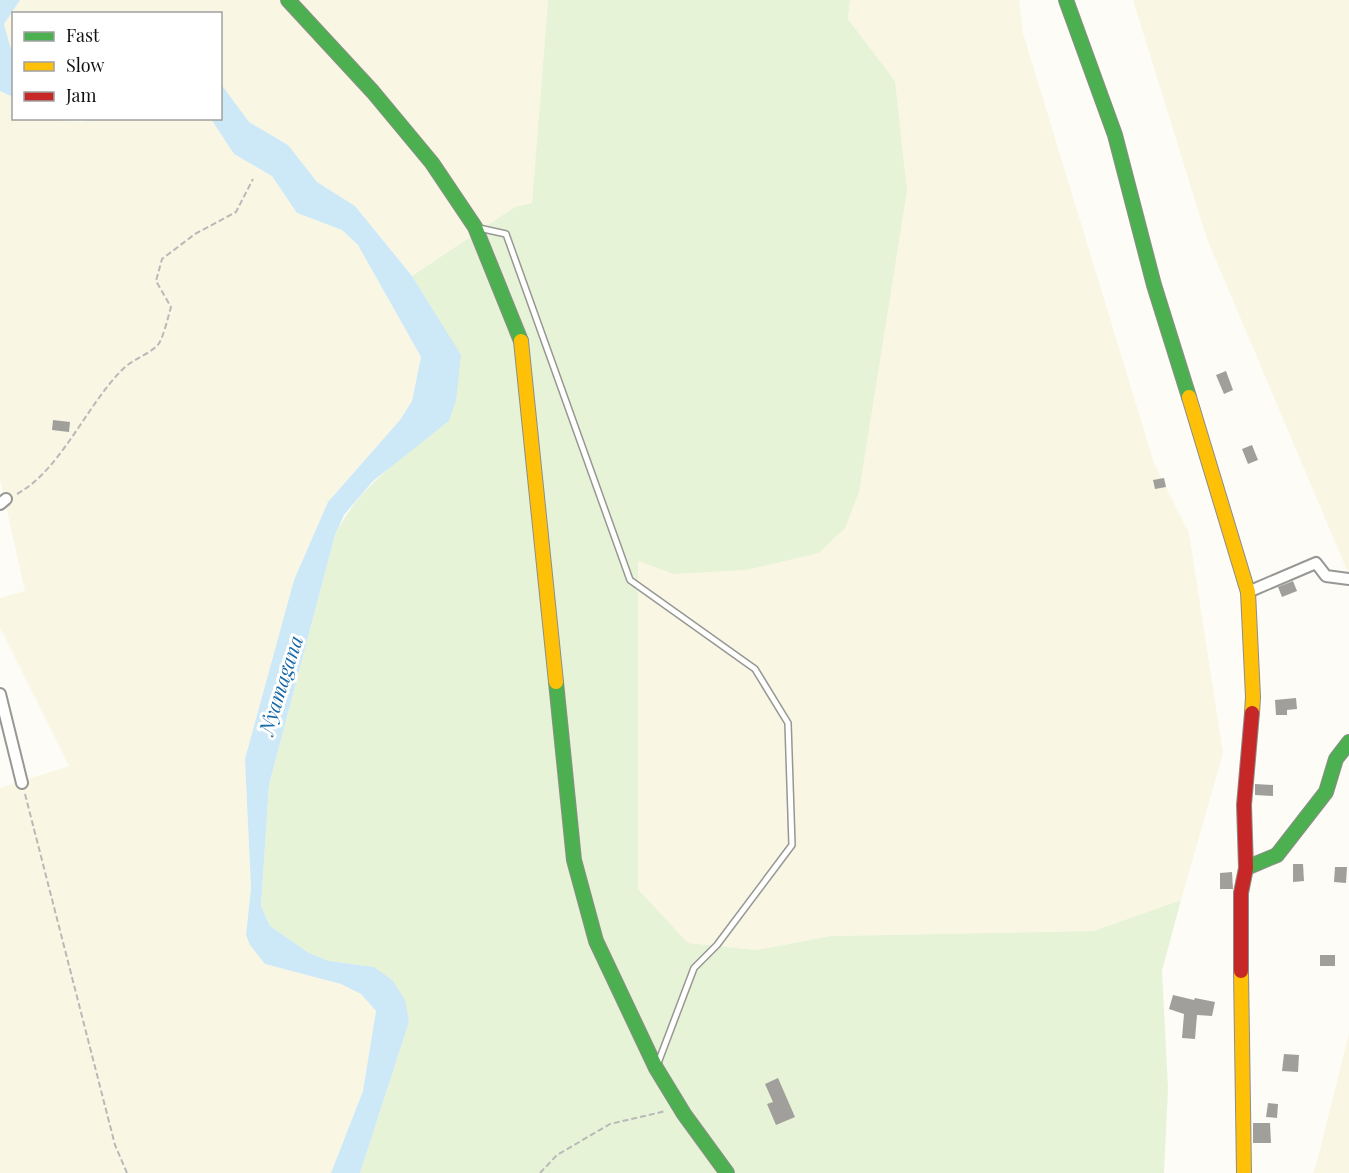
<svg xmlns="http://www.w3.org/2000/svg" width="1349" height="1173" viewBox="0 0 1349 1173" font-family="'Playfair Display',serif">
<rect width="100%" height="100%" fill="#fdfcf7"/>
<g fill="#f9f7e4">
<path d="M20 0H548L532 204 515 207 412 276 355 206 317 182 288 145 249 122 221 84 220 14H14L13 52 10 46 4 24Z"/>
<path d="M850 0H1019L1023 33 1154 463 1189 533 1223 753 1181 900 1095 931 831 936 757 950 688 943 638 889V561L673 574 895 81 848 19Z"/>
<path d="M1133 0H1349V575L1207 239Z"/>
<path d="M0 91 13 97 14 118 57 119 62 121 84 122 93 118 211 119 234 154 272 176 297 213 342 230 358 245 421 357 412 401 400 420 328 502 294 580 245 759 251 888 246 935 265 964 341 984 361 994 376 1011 363 1091 331 1173H0V788L69 766 0 627V598L25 591 0 480Z"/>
<path d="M1349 1033V1173H1313L1318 1158Z"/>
</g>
<path fill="#e7f3d7" d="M548 0H850L848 19 895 81 907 191 859 492 845 528 819 553 746 570 673 574 638 561V889L688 943 756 950 831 936 1094 931 1181 900 1162 971 1168 1088 1164 1173H360L409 1022 374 967 329 961 309 953 270 926 261 906 269 785 335 535C359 485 406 455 449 421L460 355 412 276 515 207 532 203Z"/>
<g fill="#cde8f7">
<path d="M0 0H20L4 24 10 46 13 52V97L0 91Z"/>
<path d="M221 84 249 122 288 145 317 182 355 206 412 276 461 355 456 400 449 421 373 481 344 515 335 535 269 785 261 906 270 926 309 953 329 961 374 967 392 980 405 1000 409 1022 360 1173H331L363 1091 376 1011 361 994 341 984 265 964 250 945 246 935 251 888 245 759 294 580 328 502 400 420 412 401 421 357 358 245 342 230 297 213 272 176 234 154 211 119 220 118Z"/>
</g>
<g fill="#a19f9c">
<path d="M1226 371 1233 390 1224 394 1216 375Z"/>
<path d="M53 420 70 422 69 432 52 430Z"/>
<path d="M1252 445 1258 460 1248 464 1242 449Z"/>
<path d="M1164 478 1166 487 1155 489 1153 480Z"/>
<path d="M1293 581 1297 591 1282 597 1278 587Z"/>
<path d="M1296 698 1297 709 1287 710V715H1276L1275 700Z"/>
<path d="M1255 784 1273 785V796L1255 795Z"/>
<path d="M1293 864H1303L1304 881 1293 882Z"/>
<path d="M1335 867H1347L1346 883 1334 882Z"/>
<path d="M1232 872 1233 889H1220V873Z"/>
<rect x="1320" y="955" width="15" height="11"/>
<path d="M1173 995 1194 1000 1195 998 1215 1002 1212 1016 1197 1015 1195 1039 1182 1038 1184 1014 1169 1009Z"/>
<path d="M1284 1054 1299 1055 1298 1072 1282 1071Z"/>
<path d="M778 1078 795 1117 776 1125 767 1104 773 1102 765 1084Z"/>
<path d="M1268 1103 1278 1104 1277 1118 1266 1117Z"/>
<path d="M1253 1123H1270L1271 1143H1253Z"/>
</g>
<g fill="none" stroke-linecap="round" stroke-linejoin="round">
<g stroke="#979795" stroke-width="8">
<path id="lane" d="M479 228 506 234 630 580 755 669 788 723 792 845 717 945 694 968 658 1063"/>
</g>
<g stroke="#979795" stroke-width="14">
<g id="street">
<path d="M0 504 6 499"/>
<path d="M1248 592 1316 563 1326 576 1349 579"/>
<path d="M0 694 22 783"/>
</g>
</g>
<g stroke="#8e8d8b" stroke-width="16">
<g id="fast">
<path d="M288 0 373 92 432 163 475 227 521 341"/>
<path d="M1066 0 1115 135 1154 285 1189 397"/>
<path d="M556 682 574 860 596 941 656 1068 684 1114 727 1173"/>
<path d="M1246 868 1277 855 1326 792 1336 759 1349 742"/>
</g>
</g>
<g stroke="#8e8d8b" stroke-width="16">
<g id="slow">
<path d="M521 341 556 682"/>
<path d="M1189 397 1248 592 1253 697 1252 713"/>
<path d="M1241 971 1244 1173"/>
</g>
</g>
<g stroke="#8e8d8b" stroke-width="16">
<path id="jam" d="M1241 971V893L1246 868 1244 805 1252 713"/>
</g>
<g stroke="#b9b9b8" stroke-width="2" stroke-dasharray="6 3" stroke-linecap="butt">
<path d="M17 494C61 470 87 404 123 369 133 359 147 355 157 346 163 340 168 317 171 307L156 281 162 259 195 234 236 212 253 179"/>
<path d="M25 794 115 1145 127 1173"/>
<path d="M540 1173 557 1155 610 1124 666 1111"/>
</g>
<use href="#lane" stroke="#fffffe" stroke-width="5"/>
<use href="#street" stroke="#fffffe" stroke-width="10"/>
<use href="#fast" stroke="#4caf50" stroke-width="14"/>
<use href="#slow" stroke="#ffc107" stroke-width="14"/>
<use href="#jam" stroke="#c62828" stroke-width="14"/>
</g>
<g text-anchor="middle" stroke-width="6" stroke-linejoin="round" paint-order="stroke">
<g font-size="20" font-style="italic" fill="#1768a6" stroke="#fff">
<text transform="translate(281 685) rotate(-72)" y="7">Nyamagana</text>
</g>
</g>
<rect x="12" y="12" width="210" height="108" fill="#ffffff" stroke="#a0a0a0" stroke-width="1.5"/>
<rect x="24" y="32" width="30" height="9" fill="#4caf50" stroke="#a0a0a0" stroke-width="1.5"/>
<text x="66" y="42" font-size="18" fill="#111111">Fast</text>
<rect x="24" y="62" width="30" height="9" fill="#ffc107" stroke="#a0a0a0" stroke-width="1.5"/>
<text x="66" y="72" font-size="18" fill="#111111">Slow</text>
<rect x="24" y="92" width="30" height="9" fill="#c62828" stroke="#a0a0a0" stroke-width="1.5"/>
<text x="66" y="102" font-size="18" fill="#111111">Jam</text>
</svg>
